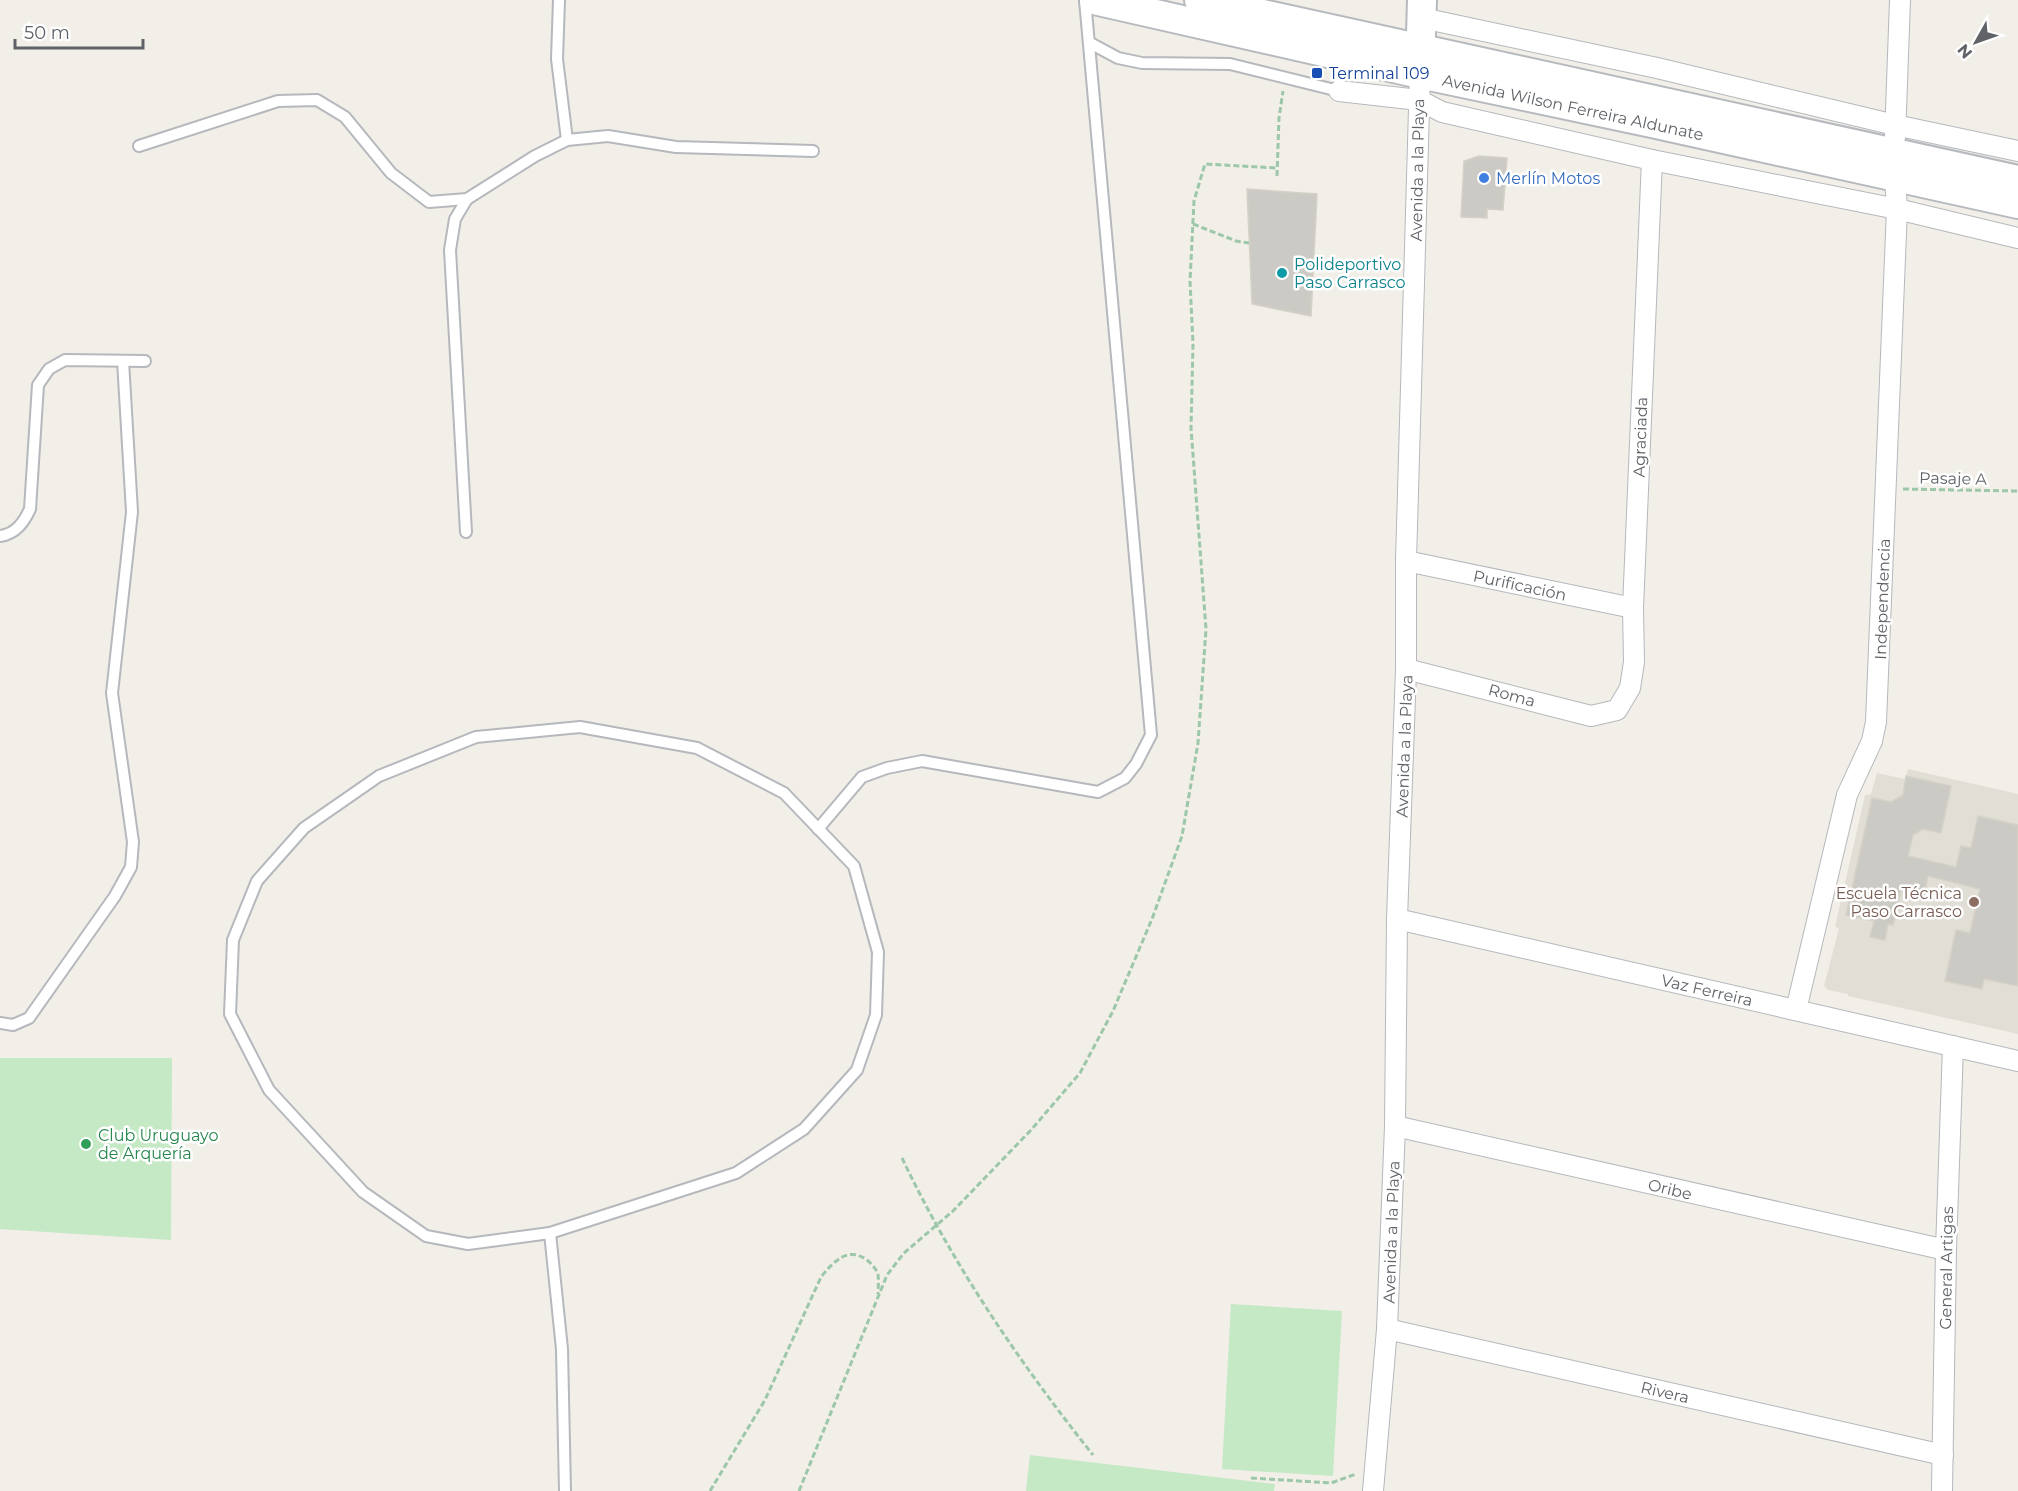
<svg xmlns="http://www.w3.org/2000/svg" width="2018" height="1491" viewBox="0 0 2018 1491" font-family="Montserrat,sans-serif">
<rect width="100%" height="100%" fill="#f1efe8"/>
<path fill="#e1ded6" d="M1908 769 2018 794V1034L1848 996V994L1828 990 1824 986 1839 928 1835 927 1865 795 1871 794 1877 773 1905 779Z"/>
<g fill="#c5e8c5">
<path d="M0 1058H172L171 1240 0 1229Z"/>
<path d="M1231 1304 1342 1311 1333 1476 1222 1469Z"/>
<path d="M1030 1455 1275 1484 1274 1491H1026Z"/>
</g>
<g fill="#cccac5" stroke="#d6d1c6" stroke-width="1.5">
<path d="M1479 156 1507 158 1503 210 1487 209V218L1461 217 1464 161Z"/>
<path d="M1247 189 1317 194 1311 316 1252 304Z"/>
<path d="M1906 776 1951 786 1941 833 1923 829 1913 835 1908 856 1956 867 1961 846 1971 848 1978 816 2018 825V986L1984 979 1982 989 1945 981 1956 930 1970 933 1980 889 1928 876 1924 897 1901 891 1893 925 1888 924 1885 940 1870 937 1874 921 1846 915 1872 798 1891 802 1903 795Z"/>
</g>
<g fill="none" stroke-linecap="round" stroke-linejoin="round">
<g stroke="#b5b8bc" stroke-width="14">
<g id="lane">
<path d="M559 0 557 59 567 140"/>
<path d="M1090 43 1118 58 1142 63 1230 64 1339 91 1340 57"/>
<path d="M139 146 278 101 317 100 345 117 391 173 429 202 467 199 535 156 567 140 608 136 676 147 813 151"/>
<path d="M466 532 450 250 455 219 467 199"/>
<path d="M0 536C16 534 24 522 30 509L38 385 49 369 65 360 145 361"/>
<path d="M580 727 697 748 784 793 854 866 878 952 876 1015 857 1070 804 1129 736 1173 550 1233 468 1244 426 1236 363 1192 269 1090 230 1014 233 940 257 881 304 828 379 776 476 737Z"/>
<path d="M818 829 862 777 887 768 922 761 1098 792 1125 778 1136 764 1151 735 1085 0"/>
<path d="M0 1023 13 1025 29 1018 115 896 131 867 133 842 112 693 132 512 123 361"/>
<path d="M550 1233 562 1349 565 1491"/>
</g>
</g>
<g stroke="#b5b8bc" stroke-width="22">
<g id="street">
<path d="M1422 18 1657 68 1895 125 2018 151"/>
<path d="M1339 91 1419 100 1442 112 1652 160 1897 209 2018 238"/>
<path d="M1895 138 1900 0"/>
<path d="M1406 561 1633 608"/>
<path d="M1406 669 1591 716 1617 710 1630 688 1634 662 1633 608 1652 160"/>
<path d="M1397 919 2018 1061"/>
<path d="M1796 1010 1847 795 1872 741 1876 722 1897 209 1895 177"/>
<path d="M1395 1126 1946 1250"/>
<path d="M1387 1329 1943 1455"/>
<path d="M1373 1491 1387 1329 1395 1126 1397 919 1406 669V561L1420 74"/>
<path d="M1942 1491 1946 1250 1953 1046"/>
</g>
</g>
<g stroke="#b6babf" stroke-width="32">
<g id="secondary">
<path d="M1094 0 1420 74 1652 123 2018 204"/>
<path d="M1199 0 2018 180"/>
<path d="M1420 69 1422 0"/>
</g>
</g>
<g stroke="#9cc7a9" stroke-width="3" stroke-dasharray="6 3" stroke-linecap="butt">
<path d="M1277 176 1279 118 1283 91"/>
<path d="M1193 224 1236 241 1249 243"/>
<path d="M1903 489 2018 491"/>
<path d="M902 1158C953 1265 1019 1362 1093 1455"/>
<path d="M1251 1478 1331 1483 1356 1474"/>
<path d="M710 1491 765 1400 821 1277C834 1261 848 1246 867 1260 872 1264 877 1270 878 1275 879 1281 878 1289 878 1294"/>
<path d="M799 1491 887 1275 904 1253 953 1211 1031 1130 1080 1073 1113 1011 1152 919 1182 836 1198 743 1206 629 1191 428 1193 344 1190 281 1194 201 1205 164 1277 168"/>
</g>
<use href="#lane" stroke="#fff" stroke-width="10"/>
<use href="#street" stroke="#fff" stroke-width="20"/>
<use href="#secondary" stroke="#fff" stroke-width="28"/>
</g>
<rect fill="#1a4fb4" stroke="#fff" stroke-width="2" x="1311" y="67" width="12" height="12" rx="3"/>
<circle fill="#3f7fe0" stroke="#fff" stroke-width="2" cx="1484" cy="178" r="6"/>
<circle fill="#0f9aa8" stroke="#fff" stroke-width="2" cx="1282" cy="273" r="6"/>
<circle fill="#8d6e63" stroke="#fff" stroke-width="2" cx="1974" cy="902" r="6"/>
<circle fill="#2e9e5b" stroke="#fff" stroke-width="2" cx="86" cy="1144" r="6"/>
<g text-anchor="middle" stroke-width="5" stroke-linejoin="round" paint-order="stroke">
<g font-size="16" fill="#164399" stroke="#fff" text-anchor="start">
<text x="1329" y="79">Terminal 109</text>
</g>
<g font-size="16" fill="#5f6368" stroke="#fff">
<text transform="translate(1573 107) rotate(12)" y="6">Avenida Wilson Ferreira Aldunate</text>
<text transform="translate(1417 170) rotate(-89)" y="6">Avenida a la Playa</text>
<text transform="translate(1640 437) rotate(-88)" y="6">Agraciada</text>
<text transform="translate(1953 478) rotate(1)" y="6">Pasaje A</text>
<text transform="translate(1520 585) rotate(12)" y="6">Purificación</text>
<text transform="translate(1882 599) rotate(-88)" y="6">Independencia</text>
<text transform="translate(1512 695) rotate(15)" y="6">Roma</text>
<text transform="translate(1404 746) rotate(-88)" y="6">Avenida a la Playa</text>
<text transform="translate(1707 990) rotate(13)" y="6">Vaz Ferreira</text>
<text transform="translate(1670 1189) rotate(13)" y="6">Oribe</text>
<text transform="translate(1391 1232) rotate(-88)" y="6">Avenida a la Playa</text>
<text transform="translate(1946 1268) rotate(-89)" y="6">General Artigas</text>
<text transform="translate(1665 1392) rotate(13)" y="6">Rivera</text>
</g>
<g font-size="16" fill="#366cbe" stroke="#fff" text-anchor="start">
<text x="1496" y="184">Merlín Motos</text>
</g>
<g font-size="16" fill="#0d838f" stroke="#fff" text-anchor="start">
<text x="1294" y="270">Polideportivo<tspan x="1294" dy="18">Paso Carrasco</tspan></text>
</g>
<g font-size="16" fill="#785e54" stroke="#fff" text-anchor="end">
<text x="1962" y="899">Escuela Técnica<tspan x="1962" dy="18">Paso Carrasco</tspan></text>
</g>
<g font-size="16" fill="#27864d" stroke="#fff" text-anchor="start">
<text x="98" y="1141">Club Uruguayo<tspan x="98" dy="18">de Arquería</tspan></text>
</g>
</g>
<g transform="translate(1976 42) rotate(230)" stroke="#ffffff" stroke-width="4.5" paint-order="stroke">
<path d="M0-4.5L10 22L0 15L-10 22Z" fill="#5f6368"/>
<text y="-9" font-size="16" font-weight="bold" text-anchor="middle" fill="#5f6368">N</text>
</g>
<path d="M15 39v9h128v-9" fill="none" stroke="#5f6368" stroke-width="3"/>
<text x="24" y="39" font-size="18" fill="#5f6368" stroke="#ffffff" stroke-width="4.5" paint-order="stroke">50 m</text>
</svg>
